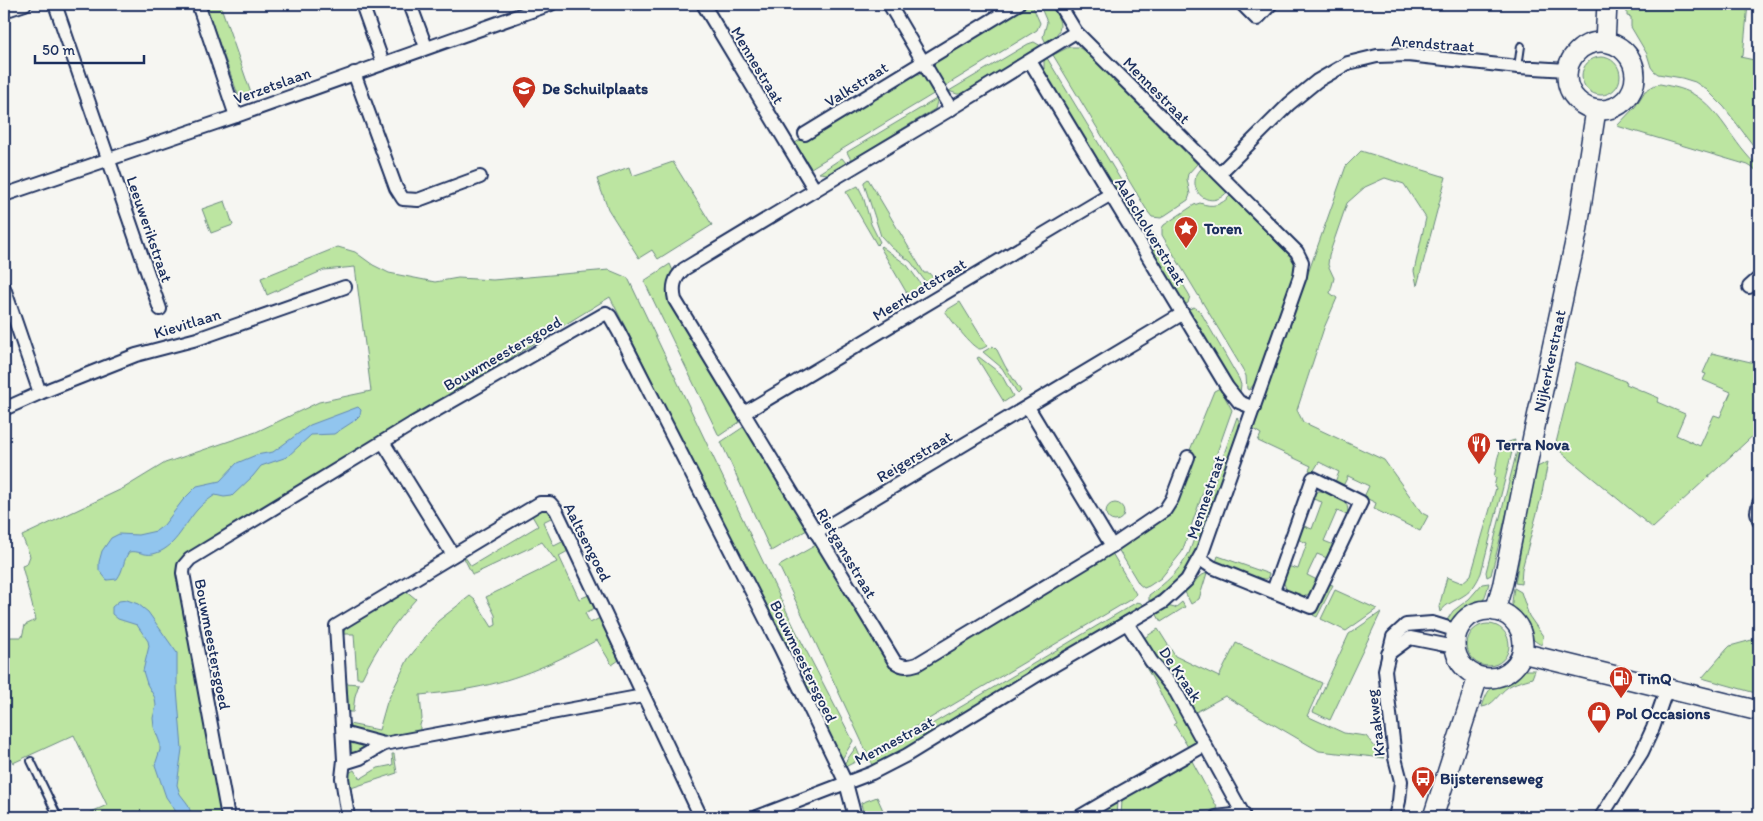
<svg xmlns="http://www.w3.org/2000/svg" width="1763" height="821" viewBox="0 0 1763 821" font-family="Itim,sans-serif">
<rect width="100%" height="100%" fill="#f6f6f2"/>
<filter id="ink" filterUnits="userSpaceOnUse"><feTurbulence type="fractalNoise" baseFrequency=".02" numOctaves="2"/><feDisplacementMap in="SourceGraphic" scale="10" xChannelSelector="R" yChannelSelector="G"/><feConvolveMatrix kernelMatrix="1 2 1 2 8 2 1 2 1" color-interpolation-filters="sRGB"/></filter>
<g filter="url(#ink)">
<g fill="#bce5a1" stroke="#6c8a80">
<path d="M205 4H220L252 96 240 100Z"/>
<path d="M1042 4H1050C1061 21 1067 30 1046 43L1043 37 1047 22 1041 8Z"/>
<path d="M1627 4H1748L1743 56 1740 57 1759 61 1753 121 1759 122V153L1724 107 1707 90 1695 82 1682 78 1658 74 1654 71 1651 67 1647 54 1631 27V17L1627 16Z"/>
<path d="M1032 5 1040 23 1037 30 945 86 934 68 935 62 1020 8Z"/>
<path d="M1034 42 1041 46 961 94H957L949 91 1028 44Z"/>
<path d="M1069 47H1078L1086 52 1197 164 1188 174 1187 179 1190 194 1188 200 1161 218 1152 217 1148 212 1053 55Z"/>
<circle cx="1601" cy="76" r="19"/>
<path d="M1047 58 1122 182 1120 188 1115 191 1044 72V61Z"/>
<path d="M913 73 925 75 935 93 811 168 795 143Z"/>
<path d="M1660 84C1669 86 1678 87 1687 91 1720 105 1732 145 1759 167V172L1748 165 1617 126 1635 107 1645 91 1655 85Z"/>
<path d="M938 98 935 109 851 160 847 152Z"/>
<path d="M1361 151 1446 177 1417 286 1414 271 1426 218 1404 184 1385 178 1365 187 1347 203 1329 255 1328 265 1334 278 1330 293 1337 298 1324 328 1297 410 1303 422 1384 460 1422 513 1428 516 1420 531 1374 509 1376 503 1364 497 1369 486 1348 476 1343 486 1335 482 1339 472 1319 462 1313 472 1309 470 1311 466 1258 441 1261 434 1253 429 1346 166Z"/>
<path d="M842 158 846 163 828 174 819 173Z"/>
<path d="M673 162 712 225 658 259 652 250 639 258 608 209 597 179 629 167 632 176Z"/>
<path d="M1202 168 1227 192C1209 213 1182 187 1202 168Z"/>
<path d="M868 179 924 273H929L934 279 927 284 911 262 892 248 881 236 864 184V182Z"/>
<path d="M858 186 863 196 871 224 880 242 877 245 846 192Z"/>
<path d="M1126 193 1130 196 1190 296 1188 303 1184 305 1118 196Z"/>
<path d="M1230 196 1289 255 1295 264 1293 275 1256 382 1249 390 1247 389 1246 376 1242 368 1162 235V228L1164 225 1194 205 1200 203C1213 208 1221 205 1230 196Z"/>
<path d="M225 201 233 225 211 233 202 209Z"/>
<path d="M881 246 907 265 923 287 908 295 880 247Z"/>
<path d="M338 247 355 252 373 265 389 273 435 282 458 278 493 280 609 270 628 278 795 629 853 741 842 759 610 297 179 561 223 817H80L107 805 74 735 13 763 11 759 4 760V637H22L25 625 36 620 22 566 27 564 30 556 22 536 124 488 165 463 256 432 319 402 371 391 355 267 324 270 267 295 261 278Z"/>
<path d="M670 264 673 271C668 282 665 288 669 301L741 421 719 436 644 281Z"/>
<path d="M960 302 987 346C985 347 982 349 980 349 972 349 950 318 945 311Z"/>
<path d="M1194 307 1200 311 1239 379 1241 385 1240 392 1235 390 1187 310Z"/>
<path d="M993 346 997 350 1005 366 1021 391 1018 394 1002 368 983 352Z"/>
<path d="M1712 353 1755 363 1759 369V430L1653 528 1555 447 1576 362 1627 382 1626 384 1659 398 1657 402 1685 414 1676 435 1700 446 1714 415 1720 417 1731 392 1703 380 1706 374 1703 373Z"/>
<path d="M979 357 1001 374 1013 396 1004 402 977 358Z"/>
<path d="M1220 388 1232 410 1182 552 1161 578 1149 586 1144 588 1139 584 1118 549 1170 516 1193 457 1188 455 1214 391Z"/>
<path d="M1237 417 1239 421V429L1195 554 1177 581 1165 591 1149 601V595C1166 583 1179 571 1189 553Z"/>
<path d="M745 426 807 530 771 551 721 442Z"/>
<path d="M1515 440 1481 573C1477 582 1472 591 1463 596 1454 602 1448 602 1440 612L1439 607 1447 577 1462 583 1471 575 1496 488 1494 487 1496 478 1494 477C1498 461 1496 444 1515 440Z"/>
<path d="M1519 443 1523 447 1491 575 1487 577 1486 572Z"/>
<path d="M1548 462 1541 498 1522 569 1521 584 1515 583 1535 470 1537 467Z"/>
<path d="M1318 491C1332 491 1352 499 1347 515L1337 511 1324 541 1334 545 1327 558 1317 554 1307 575 1317 580 1309 594 1303 597 1287 591 1283 581 1287 566 1298 569 1307 543 1297 539 1301 525 1312 529 1322 502 1310 498 1313 494Z"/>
<circle cx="1115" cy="512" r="9"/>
<path d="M542 509 548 510 553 517 543 522 554 546 564 541 568 551 559 556 579 599 589 595 595 608 585 613 590 623 600 618 619 660 612 665 597 640C558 661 518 680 473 688 456 692 438 693 420 695L422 719 420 725V732L382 738 352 730 349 724 379 730 387 702 408 659 438 621 470 596 475 600 492 627 496 625 495 615 486 597 557 562 542 542 474 574H472L464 558 465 557 471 566 538 526 531 514Z"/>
<path d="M816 545 886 661C894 672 902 674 915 671L1112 553 1136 594 1133 598 868 755 810 631 779 566Z"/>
<path d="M1218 556 1269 574 1267 579H1261L1219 564 1216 562Z"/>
<path d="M1207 573 1199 599 1191 604 1185 592 1200 576Z"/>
<path d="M1489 583C1483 606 1483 600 1466 613 1461 616 1458 620 1454 624L1447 620 1453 611 1469 599 1482 584Z"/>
<path d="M1328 584 1333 585 1317 617 1313 615Z"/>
<path d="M1514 588 1521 592 1529 616 1543 636 1542 645C1530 641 1514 617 1512 604 1512 599 1513 594 1514 588Z"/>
<path d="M405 590 416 599C394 623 376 648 362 678H357L354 634H343L346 627Z"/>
<path d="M1335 590 1377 609 1346 631 1321 619Z"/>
<path d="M1137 602 1141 603 1142 605 901 751 872 765 870 761Z"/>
<path d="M1182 602 1185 607 1161 622 1156 613 1167 606 1175 608Z"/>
<path d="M1381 612 1330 720 1313 712 1349 634Z"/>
<circle cx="1488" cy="645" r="21"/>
<path d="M1158 629 1175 656 1219 677 1236 643 1322 683 1307 716 1344 733 1366 736 1384 758 1319 751 1225 696 1196 712 1173 676 1153 652 1144 638Z"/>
<path d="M1759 638V694L1702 678 1727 649 1730 646Z"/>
<path d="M1132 644 1151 672 1169 693 1196 742 1188 747 1174 724 1176 723 1151 676Z"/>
<path d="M1527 670H1535L1532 678C1523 681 1516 682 1508 687 1499 693 1493 706 1482 707 1490 683 1490 691 1509 679 1515 675 1520 672 1527 670Z"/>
<path d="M346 683 359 684 355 696 353 712H349Z"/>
<path d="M354 740 368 742 369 747 352 755 351 744Z"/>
<path d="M856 747 861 759 845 767 844 764Z"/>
<path d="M392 754H394L397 773 348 789 345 775 354 770 360 779 378 768 393 765Z"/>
<path d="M1192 761 1218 809 1165 817H1121L1122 800Z"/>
<path d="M877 797 886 817H864L861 803Z"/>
<path d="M1117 801 1116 817H1090Z"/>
</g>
<g fill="#91c5ee" stroke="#6289b4">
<path d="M358 407 361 410 360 415 354 421 334 434 311 435 287 457 261 466 253 476 232 496 224 497 215 495C208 500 202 504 197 510 183 526 175 549 153 554 144 556 138 550 129 552 123 560 124 570 117 579L107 580 99 570V562L102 551 111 538 119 534 138 535 156 531 164 525 183 500 197 486 220 481 237 463 256 455 273 452 310 425Z"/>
<path d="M127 600 138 604 148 612 177 653V689L182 749 177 785 180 794 187 803 193 817H176L175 810 166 797 155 765 160 750V743L154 727 153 718 156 706 155 698 147 684 143 671 149 646 148 641 137 625 118 619 112 614V607L119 601Z"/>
</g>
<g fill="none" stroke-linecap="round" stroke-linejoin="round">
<g stroke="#1b2f5e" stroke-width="10">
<g id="lane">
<path d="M1518 67 1521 46"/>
<path d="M31 761 58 817"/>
</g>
</g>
<g stroke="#1b2f5e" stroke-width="16">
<g id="street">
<path d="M55 4 160 309"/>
<path d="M198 4 236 116"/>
<path d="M362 4 383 63"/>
<path d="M410 4 426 47"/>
<path d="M703 4 815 190 951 109 1076 32"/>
<path d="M889 4 951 109"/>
<path d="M1242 4 1257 19 1271 4"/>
<path d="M4 11 25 4"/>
<path d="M1030 61 1227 387 1239 402 1254 408"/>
<path d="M354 73 396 188 403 199 418 200 480 177"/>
<path d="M805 134 1018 4"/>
<path d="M1219 174 1289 104 1317 81 1348 63 1377 56 1408 55 1518 67 1567 70"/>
<path d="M815 190 684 269C674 278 672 287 675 300L895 662C903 667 908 667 917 664L1112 546 1165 510 1172 499 1188 457"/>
<path d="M4 195 236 116 551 4"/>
<path d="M1749 287 1759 278"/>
<path d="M4 288 40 393"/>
<path d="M1028 407 1112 546"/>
<path d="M4 409 40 393 136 355 197 339 345 287"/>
<path d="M744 413 1111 194"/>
<path d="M383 442 453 555"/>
<path d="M1759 503 1757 512 1759 520"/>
<path d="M816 533 1182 314"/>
<path d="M1200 559 1212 567 1311 607 1361 502 1313 478 1273 591"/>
<path d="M1127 623 1151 661 1176 692 1205 745"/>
<path d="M1388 654 1410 638 1455 647"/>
<path d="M343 735H350L384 744"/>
<path d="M344 763 360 758 384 744 643 696"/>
<path d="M228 817 183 573 184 566 190 559 412 424 606 313 610 316 619 332 781 649 846 783 855 817"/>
<path d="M348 817 342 778 344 760 336 626 540 503H550L556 510 701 817"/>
<path d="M757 817 872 773 907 755 1044 671 1163 602 1187 580 1202 553 1300 276 1302 262 1297 252 1076 32 1059 4"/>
<path d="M1079 817 1120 793 1205 745 1243 814V817"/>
<path d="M1216 817 1243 814"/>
<path d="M1395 817 1399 801 1401 781 1395 758 1385 670 1393 637 1406 625 1432 623 1458 631"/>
<path d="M1601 817 1642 752 1653 728 1667 688"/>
</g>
</g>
<g stroke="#1b2f5e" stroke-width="22">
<g id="primary">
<circle cx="1601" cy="76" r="34"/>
<path d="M1605 42 1607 4"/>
<circle cx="1489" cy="644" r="34"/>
<path d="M1495 611 1503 583 1533 436 1577 233 1596 110"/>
<path d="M1522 653 1759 711"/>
<path d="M1433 817 1478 677"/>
</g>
</g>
<use href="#lane" stroke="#f6f6f2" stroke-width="6"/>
<use href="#street" stroke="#f6f6f2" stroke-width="12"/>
<use href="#primary" stroke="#f6f6f2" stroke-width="19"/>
</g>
</g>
<defs>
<g id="school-pin" transform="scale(1.25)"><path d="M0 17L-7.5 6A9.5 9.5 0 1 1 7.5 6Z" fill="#c8321e" stroke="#f6f6f2"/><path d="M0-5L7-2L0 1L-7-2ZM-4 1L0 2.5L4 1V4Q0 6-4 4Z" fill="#fff"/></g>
<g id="sight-pin" transform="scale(1.25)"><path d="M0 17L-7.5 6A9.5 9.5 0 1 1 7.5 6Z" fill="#c8321e" stroke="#f6f6f2"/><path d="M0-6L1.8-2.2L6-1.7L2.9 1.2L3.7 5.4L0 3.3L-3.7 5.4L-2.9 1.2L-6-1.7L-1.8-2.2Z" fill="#fff"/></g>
<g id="restaurant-pin" transform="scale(1.25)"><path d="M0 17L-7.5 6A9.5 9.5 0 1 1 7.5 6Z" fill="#c8321e" stroke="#f6f6f2"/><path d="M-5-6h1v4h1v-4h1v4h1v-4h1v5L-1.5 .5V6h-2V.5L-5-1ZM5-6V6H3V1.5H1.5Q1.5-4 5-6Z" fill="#fff"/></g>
<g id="fuel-pin" transform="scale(1.25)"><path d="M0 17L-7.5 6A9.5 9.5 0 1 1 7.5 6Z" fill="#c8321e" stroke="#f6f6f2"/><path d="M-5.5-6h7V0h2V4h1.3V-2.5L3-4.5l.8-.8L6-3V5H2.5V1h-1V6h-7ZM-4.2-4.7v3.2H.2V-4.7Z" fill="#fff"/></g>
<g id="shop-pin" transform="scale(1.25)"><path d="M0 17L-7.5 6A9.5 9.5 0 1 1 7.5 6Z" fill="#c8321e" stroke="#f6f6f2"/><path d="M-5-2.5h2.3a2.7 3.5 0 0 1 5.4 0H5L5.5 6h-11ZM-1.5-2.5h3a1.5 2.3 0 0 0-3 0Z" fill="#fff"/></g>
<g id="bus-pin" transform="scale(1.25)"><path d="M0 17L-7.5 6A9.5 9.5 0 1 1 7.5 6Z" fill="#c8321e" stroke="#f6f6f2"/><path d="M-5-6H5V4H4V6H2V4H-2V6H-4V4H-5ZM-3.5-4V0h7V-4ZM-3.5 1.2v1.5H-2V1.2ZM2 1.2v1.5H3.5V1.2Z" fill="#fff"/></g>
</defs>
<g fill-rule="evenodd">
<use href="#school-pin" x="524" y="88"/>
<use href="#sight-pin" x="1186" y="228"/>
<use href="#restaurant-pin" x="1479" y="444"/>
<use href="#fuel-pin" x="1621" y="678"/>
<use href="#shop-pin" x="1599" y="713"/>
<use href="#bus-pin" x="1423" y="778"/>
</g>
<g text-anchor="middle" stroke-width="4" stroke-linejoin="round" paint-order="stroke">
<g font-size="16" fill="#1b2f5e" stroke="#f6f6f2">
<text transform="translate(1433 43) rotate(4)" y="6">Arendstraat</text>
<text transform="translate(758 65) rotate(59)" y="6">Mennestraat</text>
<text transform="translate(856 84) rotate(-32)" y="6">Valkstraat</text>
<text transform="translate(272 85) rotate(-20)" y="6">Verzetslaan</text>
<text transform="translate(1157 90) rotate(45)" y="6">Mennestraat</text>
<text transform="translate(150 229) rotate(71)" y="6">Leeuwerikstraat</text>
<text transform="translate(1151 231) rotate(59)" y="6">Aalscholverstraat</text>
<text transform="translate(919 289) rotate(-31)" y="6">Meerkoetstraat</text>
<text transform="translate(187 323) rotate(-17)" y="6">Kievitlaan</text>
<text transform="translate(502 353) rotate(-30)" y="6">Bouwmeestersgoed</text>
<text transform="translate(1549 361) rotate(-78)" y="6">Nijkerkerstraat</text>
<text transform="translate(914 456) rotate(-31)" y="6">Reigerstraat</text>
<text transform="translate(1205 497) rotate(-71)" y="6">Mennestraat</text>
<text transform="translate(588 542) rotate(63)" y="6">Aaltsengoed</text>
<text transform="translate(847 553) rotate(59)" y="6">Rietgansstraat</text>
<text transform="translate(213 644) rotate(79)" y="6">Bouwmeestersgoed</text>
<text transform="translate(804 661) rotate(64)" y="6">Bouwmeestersgoed</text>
<text transform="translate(1181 674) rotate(56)" y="6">De Kraak</text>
<text transform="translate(1375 723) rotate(-97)" y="6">Kraakweg</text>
<text transform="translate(894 740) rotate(-28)" y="6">Mennestraat</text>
</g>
<g font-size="16" font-weight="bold" fill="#1b2f5e" stroke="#f6f6f2" text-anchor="start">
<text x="542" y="94">De Schuilplaats</text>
<text x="1204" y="234">Toren</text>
<text x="1496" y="450">Terra Nova</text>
<text x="1638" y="684">TinQ</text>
<text x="1616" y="719">Pol Occasions</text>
<text x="1440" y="784">Bijsterenseweg</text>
</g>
</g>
<rect width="1763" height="821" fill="none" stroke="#f6f6f2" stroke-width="20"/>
<rect x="10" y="10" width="1743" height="801" fill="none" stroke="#1b2f5e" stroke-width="2" filter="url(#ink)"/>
<path d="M35 55v8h109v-8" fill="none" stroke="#1b2f5e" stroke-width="2.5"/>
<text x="42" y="55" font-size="15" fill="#1b2f5e" stroke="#f6f6f2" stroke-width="4" paint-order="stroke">50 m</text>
</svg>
